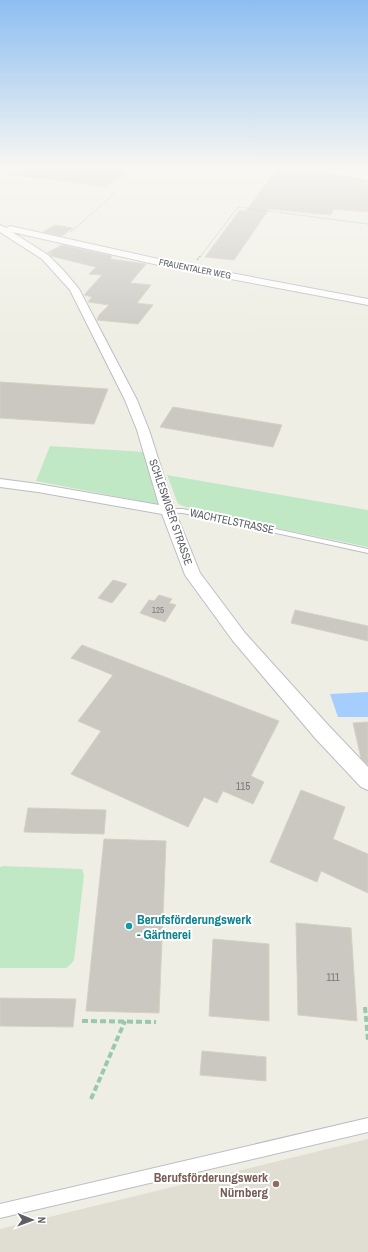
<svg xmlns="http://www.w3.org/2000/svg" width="368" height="1252" viewBox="0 0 368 1252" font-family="'Archivo Narrow',sans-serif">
<rect width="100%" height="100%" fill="#efeee4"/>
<path fill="#e0ded3" d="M368 1139V1252H0V1229Z"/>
<g fill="#c0e8c4">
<path d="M50 446 144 452 161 505 36 481Z"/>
<path d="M167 475 368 510V547L200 512 178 504Z"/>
<path d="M3 866 82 869 84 875 74 960 70 965 66 968H0V867Z"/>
</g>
<path fill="#a5ceff" d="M368 692V717H338L330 694Z"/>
<g fill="#cac8c1" stroke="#d4d1c2">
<path d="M11 167H137L105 187 11 174Z"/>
<path d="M278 168 307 170 368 181V212L334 209 331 215 269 209 234 260 205 257 240 210 246 211Z"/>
<path d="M55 225 73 228 62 236 43 232Z"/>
<path d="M62 245 112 256 110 259 146 264 130 283 151 285 137 303 153 305 138 324 97 320 99 315 109 305 88 302 92 297 84 295 102 275 89 274 96 267 51 256 50 255 52 254 47 253Z"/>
<path d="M0 382 108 389 94 424 0 418Z"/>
<path d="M173 407 282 425 273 447 160 427Z"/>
<path d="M113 580 127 584 112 603 98 598Z"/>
<path d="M159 595 172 599 169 603 176 605 165 622 140 613 149 600 154 601Z"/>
<path d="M295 610 368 626V641L291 623Z"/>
<path d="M82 645 279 721 251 776 264 782 253 804 223 791 217 803 204 797 188 827 71 774 101 731 78 721 113 675 71 658Z"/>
<path d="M368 722V765L361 758 353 723Z"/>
<path d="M301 790 345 807 333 839 368 854V893L321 871 317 882 270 862Z"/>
<path d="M28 808 106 810 104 834 24 832Z"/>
<path d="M104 839 166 841 159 1013 86 1011Z"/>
<path d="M296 923 351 928 357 1021 298 1015Z"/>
<path d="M213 939 269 944V1021L209 1016Z"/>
<path d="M0 998 76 999 73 1027 0 1026Z"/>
<path d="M202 1051 266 1057V1081L200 1075Z"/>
</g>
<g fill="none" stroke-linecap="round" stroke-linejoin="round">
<g stroke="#bcbdc4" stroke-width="2">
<g id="lane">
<path d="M168 509H183L368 549V553L183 513 166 512 165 511Z"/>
<path d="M368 1118V1132L0 1218V1204Z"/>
</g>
</g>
<g stroke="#bcbdc4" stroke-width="2">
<g id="street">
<path d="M362 167H368V169L356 176H350V172Z"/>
<path d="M0 225 6 228 10 226 172 262 368 299V305L172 268 12 232 48 255 64 271 79 289 137 400 149 430 175 511 200 573 245 633 329 726 368 767V790L361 787 315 738 233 641 185 575 162 514 38 492 0 487V479L38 484 159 505 137 430 125 400 70 290 42 259 0 232Z"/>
</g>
</g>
<g stroke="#babcc3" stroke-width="2">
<path id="secondary" d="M305 167H323L368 174V180L310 170Z"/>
</g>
<g stroke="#98c9ac" stroke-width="1" stroke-dasharray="2 1" stroke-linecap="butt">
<path d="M71 232 117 191"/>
<path d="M200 257 238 207 368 224"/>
</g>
<path stroke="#98c9ac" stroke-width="1.5" stroke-dasharray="2.5 1" stroke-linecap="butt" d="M197 260 200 256"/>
<g stroke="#98c9ac" stroke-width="4" stroke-dasharray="6 3" stroke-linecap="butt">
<path d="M365 1007 368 1040"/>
<path d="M82 1021 156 1022"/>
<path d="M91 1099 125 1021"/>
</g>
<use href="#lane" fill="#fff" fill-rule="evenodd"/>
<use href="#street" fill="#fff" fill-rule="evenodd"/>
<use href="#secondary" fill="#fff" fill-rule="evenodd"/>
</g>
<linearGradient id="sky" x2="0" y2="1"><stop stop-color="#8dbef1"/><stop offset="0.49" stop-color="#f8f7f3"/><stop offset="1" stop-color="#f8f7f3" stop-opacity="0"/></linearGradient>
<rect width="368" height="342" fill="url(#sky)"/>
<circle fill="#0f9aa8" stroke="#fff" stroke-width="1.5" cx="129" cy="926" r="4"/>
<circle fill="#8d6e63" stroke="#fff" stroke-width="1.5" cx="276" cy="1184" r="4"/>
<g text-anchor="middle" stroke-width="4" stroke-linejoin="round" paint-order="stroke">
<g font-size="9" fill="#5c5f66" stroke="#fff">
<text transform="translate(195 269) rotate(11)" y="3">FRAUENTALER WEG</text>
</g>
<g font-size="9" fill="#78797d">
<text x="158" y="613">125</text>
</g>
<g font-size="11" fill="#5c5f66" stroke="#fff">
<text transform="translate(171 512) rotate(71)" y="4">SCHLESWIGER STRASSE</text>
<text transform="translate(232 521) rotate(12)" y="4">WACHTELSTRASSE</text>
</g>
<g font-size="11" fill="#78797d">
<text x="243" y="790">115</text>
<text x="333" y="981">111</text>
</g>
<g font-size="13" font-weight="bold" fill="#0d838f" stroke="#fff" text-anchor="start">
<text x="137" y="924">Berufsförderungswerk<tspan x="137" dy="15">- Gärtnerei</tspan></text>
</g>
<g font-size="13" font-weight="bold" fill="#785e54" stroke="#fff" text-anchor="end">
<text x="268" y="1182">Berufsförderungswerk<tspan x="268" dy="15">Nürnberg</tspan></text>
</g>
</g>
<g transform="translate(32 1220) rotate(91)" stroke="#ffffff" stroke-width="3" paint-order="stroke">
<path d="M0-3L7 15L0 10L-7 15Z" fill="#5c5f66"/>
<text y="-6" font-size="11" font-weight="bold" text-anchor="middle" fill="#5c5f66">N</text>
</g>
</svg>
